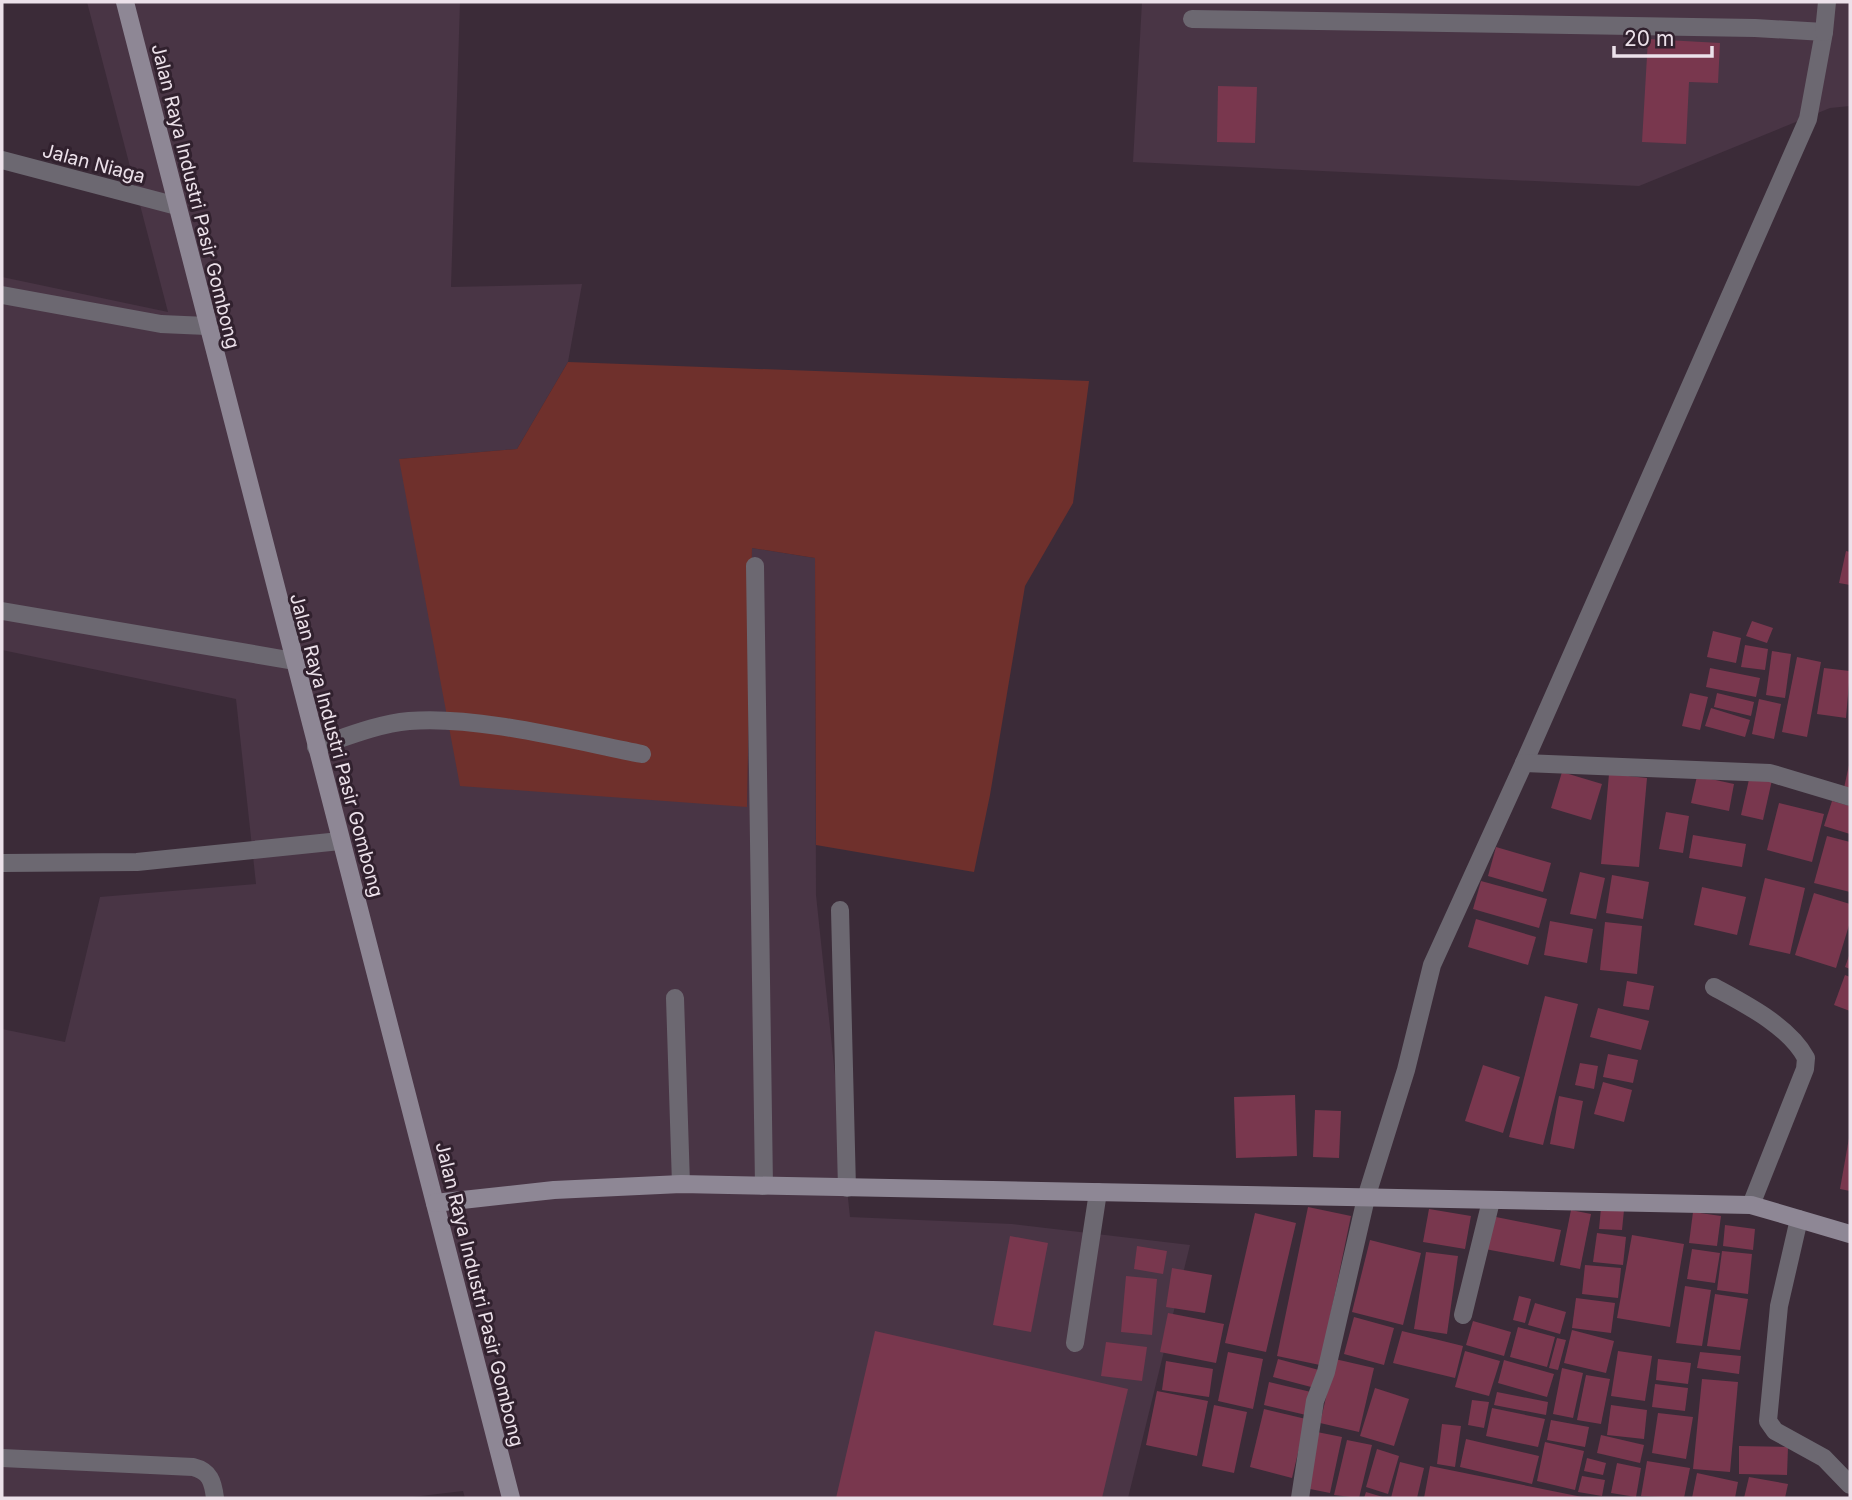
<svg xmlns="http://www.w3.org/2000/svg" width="1852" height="1500" viewBox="0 0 1852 1500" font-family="Inter,sans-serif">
<rect width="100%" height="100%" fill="#3b2b38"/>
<g fill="#493545">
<path d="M87 2H460L451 287 582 284 568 362 517 449 400 459 747 807 752 548 815 558 816 895 850 1217 1012 1224 1190 1245 1128 1498H465L463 1491 404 1498H2V1029L65 1042 100 897 256 884 236 699 2 650V277L168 312Z"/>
<path d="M1142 2H1850V106L1830 108 1639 186 1133 162Z"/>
</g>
<path fill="#6f302c" d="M568 362 1089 381 1073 503 1025 586 990 795 974 872 816 845 815 558 752 548 747 807 460 786 399 459 517 449Z"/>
<g fill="#79374e">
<path d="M1648 39 1720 43 1718 83 1689 82 1686 144 1642 142Z"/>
<path d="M1218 86 1257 87 1255 143 1217 142Z"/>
<path d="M1846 551 1850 552V585L1839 583Z"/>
<path d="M1752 621 1773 628 1767 643 1746 636Z"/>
<path d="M1713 631 1741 638 1736 663 1707 657Z"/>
<path d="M1745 645 1768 649 1765 670 1741 667Z"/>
<path d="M1772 651 1791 654 1785 698 1766 695Z"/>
<path d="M1797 657 1821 662 1807 737 1782 732Z"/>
<path d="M1710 668 1760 678 1756 697 1706 687Z"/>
<path d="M1824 668 1850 671 1846 718 1817 714Z"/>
<path d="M1690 693 1708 697 1700 730 1682 726Z"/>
<path d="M1717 693 1754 702 1751 716 1714 707Z"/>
<path d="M1759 699 1781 704 1774 739 1752 734Z"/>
<path d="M1711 708 1750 720 1745 737 1705 726Z"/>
<path d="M1849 765H1850V790L1844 788Z"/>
<path d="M1562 772 1602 784 1591 820 1551 808Z"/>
<path d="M1609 774 1647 778 1639 867 1601 864Z"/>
<path d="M1750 775 1772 780 1763 820 1741 815Z"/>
<path d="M1697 776 1734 784 1729 811 1691 803Z"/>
<path d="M1832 801 1850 806V834L1824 826Z"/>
<path d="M1779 803 1824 814 1812 862 1767 850Z"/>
<path d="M1666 812 1689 816 1683 853 1659 849Z"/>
<path d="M1693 835 1746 844 1742 867 1689 858Z"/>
<path d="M1827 836 1850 842V892L1814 883Z"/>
<path d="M1496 847 1551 863 1543 892 1488 876Z"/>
<path d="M1580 872 1605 878 1596 919 1570 914Z"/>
<path d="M1612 875 1649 882 1643 919 1606 913Z"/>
<path d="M1765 878 1805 888 1790 954 1749 945Z"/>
<path d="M1481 881 1547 899 1539 928 1473 909Z"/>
<path d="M1702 887 1746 897 1737 935 1694 925Z"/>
<path d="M1814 893 1850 904V922L1836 968 1795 955Z"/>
<path d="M1476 919 1536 937 1528 965 1468 947Z"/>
<path d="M1550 921 1593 929 1587 963 1544 955Z"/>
<path d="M1605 922 1642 926 1637 974 1600 970Z"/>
<path d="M1850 953V969L1845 967Z"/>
<path d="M1845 975 1850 977V1011L1834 1005Z"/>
<path d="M1627 981 1654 986 1649 1010 1623 1006Z"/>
<path d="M1545 996 1578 1004 1543 1145 1509 1137Z"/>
<path d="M1598 1008 1649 1021 1641 1050 1590 1037Z"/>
<path d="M1608 1054 1638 1060 1633 1083 1603 1077Z"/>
<path d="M1580 1063 1598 1066 1594 1089 1575 1085Z"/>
<path d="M1483 1065 1520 1077 1503 1133 1465 1121Z"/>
<path d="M1603 1082 1632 1090 1624 1122 1594 1114Z"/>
<path d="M1295 1095 1297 1156 1236 1158 1234 1097Z"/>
<path d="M1559 1096 1583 1101 1574 1149 1550 1144Z"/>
<path d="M1315 1110 1341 1111 1339 1158 1313 1157Z"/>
<path d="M1849 1138H1850V1191L1840 1189Z"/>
<path d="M1308 1207 1351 1216 1320 1365 1277 1356Z"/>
<path d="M1601 1208 1624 1210 1622 1230 1599 1229Z"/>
<path d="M1429 1209 1471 1216 1465 1249 1423 1242Z"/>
<path d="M1571 1210 1591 1214 1580 1269 1560 1265Z"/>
<path d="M1693 1212 1721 1216 1717 1246 1689 1243Z"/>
<path d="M1255 1213 1296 1223 1266 1352 1225 1343Z"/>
<path d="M1491 1216 1561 1230 1554 1262 1485 1249Z"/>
<path d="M1725 1225 1755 1229 1753 1250 1723 1246Z"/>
<path d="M1597 1233 1626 1237 1623 1265 1593 1262Z"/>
<path d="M1632 1235 1684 1244 1670 1327 1617 1318Z"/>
<path d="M1010 1236 1048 1243 1031 1332 993 1325Z"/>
<path d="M1370 1240 1421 1253 1403 1325 1352 1312Z"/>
<path d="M1137 1246 1167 1251 1163 1274 1134 1269Z"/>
<path d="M1692 1249 1720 1253 1715 1283 1687 1279Z"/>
<path d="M1722 1251 1752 1254 1748 1294 1717 1290Z"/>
<path d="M1426 1252 1458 1256 1447 1334 1414 1329Z"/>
<path d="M1585 1265 1621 1268 1618 1298 1582 1294Z"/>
<path d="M1172 1268 1212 1275 1205 1313 1166 1307Z"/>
<path d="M1126 1276 1157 1279 1152 1335 1121 1332Z"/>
<path d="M1685 1286 1711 1290 1702 1346 1676 1343Z"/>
<path d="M1715 1294 1748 1299 1740 1350 1707 1346Z"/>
<path d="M1519 1296 1531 1299 1525 1323 1513 1320Z"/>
<path d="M1576 1298 1615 1303 1611 1333 1572 1328Z"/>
<path d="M1535 1303 1566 1312 1560 1334 1528 1325Z"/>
<path d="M1168 1313 1224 1324 1216 1363 1160 1352Z"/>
<path d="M1354 1317 1394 1328 1384 1365 1344 1354Z"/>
<path d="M1473 1321 1511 1332 1504 1356 1466 1345Z"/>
<path d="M1518 1327 1555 1337 1547 1367 1510 1357Z"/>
<path d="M1572 1330 1614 1341 1606 1373 1564 1363Z"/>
<path d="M875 1331 1128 1389 1102 1498H836Z"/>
<path d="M1402 1331 1463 1346 1455 1378 1393 1363Z"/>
<path d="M1557 1338 1566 1340 1558 1370 1549 1368Z"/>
<path d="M1106 1342 1147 1347 1142 1381 1101 1376Z"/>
<path d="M1465 1351 1500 1361 1489 1396 1455 1387Z"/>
<path d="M1618 1351 1652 1356 1645 1401 1611 1396Z"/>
<path d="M1228 1352 1263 1359 1253 1409 1218 1401Z"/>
<path d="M1700 1352 1741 1356 1739 1374 1697 1368Z"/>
<path d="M1278 1359 1319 1370 1315 1388 1273 1377Z"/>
<path d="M1335 1359 1374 1368 1359 1432 1320 1423Z"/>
<path d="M1658 1359 1691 1363 1688 1384 1656 1380Z"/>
<path d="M1504 1360 1554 1374 1547 1397 1498 1383Z"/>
<path d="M1166 1361 1213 1369 1209 1397 1162 1390Z"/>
<path d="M1562 1368 1583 1373 1573 1418 1553 1414Z"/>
<path d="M1586 1375 1610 1379 1601 1424 1577 1420Z"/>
<path d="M1702 1379 1738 1382 1730 1472 1693 1469Z"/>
<path d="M1269 1382 1311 1392 1306 1415 1264 1405Z"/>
<path d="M1655 1384 1688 1388 1685 1411 1652 1407Z"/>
<path d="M1375 1388 1409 1399 1394 1446 1360 1436Z"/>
<path d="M1157 1391 1208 1401 1197 1456 1146 1445Z"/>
<path d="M1497 1392 1548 1402 1546 1415 1494 1405Z"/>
<path d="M1472 1400 1489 1402 1484 1428 1468 1425Z"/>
<path d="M1214 1405 1247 1412 1234 1473 1202 1466Z"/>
<path d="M1611 1405 1647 1410 1644 1439 1607 1435Z"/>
<path d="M1492 1408 1545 1419 1538 1447 1486 1436Z"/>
<path d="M1264 1409 1306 1419 1292 1478 1250 1467Z"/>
<path d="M1658 1413 1693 1417 1686 1459 1652 1453Z"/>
<path d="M1551 1420 1589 1427 1585 1447 1547 1440Z"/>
<path d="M1442 1424 1461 1426 1455 1467 1437 1464Z"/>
<path d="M1317 1432 1342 1437 1330 1493 1305 1488Z"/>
<path d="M1601 1435 1644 1445 1640 1463 1597 1453Z"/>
<path d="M1466 1439 1539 1456 1532 1484 1460 1467Z"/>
<path d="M1347 1440 1372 1445 1359 1498 1334 1495Z"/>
<path d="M1545 1442 1584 1451 1575 1490 1537 1481Z"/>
<path d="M1739 1446 1788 1447 1787 1475 1739 1474Z"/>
<path d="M1377 1449 1399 1456 1388 1494 1366 1487Z"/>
<path d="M1587 1458 1606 1463 1603 1475 1584 1471Z"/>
<path d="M1647 1461 1690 1468 1684 1498 1641 1496Z"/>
<path d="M1400 1462 1424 1468 1417 1498H1391Z"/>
<path d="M1617 1463 1641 1468 1636 1497 1611 1493Z"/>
<path d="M1430 1466 1582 1497V1498H1424Z"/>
<path d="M1697 1473 1738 1482 1735 1498H1692Z"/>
<path d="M1582 1476 1605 1480 1602 1496 1578 1492Z"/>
<path d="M1749 1477 1788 1484 1785 1498H1744Z"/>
<path d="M1366 1492 1386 1498H1364Z"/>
</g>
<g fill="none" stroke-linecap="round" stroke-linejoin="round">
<g stroke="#6c6871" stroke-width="18">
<path d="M1192 19 1755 28 1824 32 1808 119 1524 763"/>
<path d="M1824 32 1827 2"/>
<path d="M2 295 161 324 207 326"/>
<path d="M316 747C346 737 377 724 409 721 476 715 575 741 642 754"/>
</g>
<g stroke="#6c6871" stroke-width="18">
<path d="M2 160 177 206"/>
<path d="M755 566 764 1186"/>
<path d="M2 611 294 661"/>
<path d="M2 863 137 862 340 841"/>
<path d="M840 910 847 1188"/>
<path d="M1714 987C1745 1004 1789 1026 1806 1058L1805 1069 1751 1205"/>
<path d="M675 998 681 1184"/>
<path d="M1799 1219 1779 1306 1768 1421 1775 1431 1824 1458 1850 1485"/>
<path d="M1463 1315 1491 1201"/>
<path d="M1075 1343 1098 1192"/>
<path d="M2 1458 193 1467C210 1471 213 1482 215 1498"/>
<path d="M1300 1498 1315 1401 1326 1372 1366 1198 1406 1070 1432 965 1524 763 1770 773 1850 797"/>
</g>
<g stroke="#8e8795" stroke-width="18">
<path d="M125 2 511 1498"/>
<path d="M435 1203 554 1190 681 1184 1751 1205 1850 1234"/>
</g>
</g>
<g text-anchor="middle" stroke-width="6" stroke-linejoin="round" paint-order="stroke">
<g font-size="19" fill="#ece1ea" stroke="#31212e">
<text transform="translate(94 163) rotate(15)" y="7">Jalan Niaga</text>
<text transform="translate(196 196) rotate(76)" y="7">Jalan Raya Industri Pasir Gombong</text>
<text transform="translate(337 745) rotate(75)" y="7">Jalan Raya Industri Pasir Gombong</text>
<text transform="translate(480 1294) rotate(76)" y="7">Jalan Raya Industri Pasir Gombong</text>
</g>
</g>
<rect width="1852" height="1500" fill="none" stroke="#ece1ea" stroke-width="7"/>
<path d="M1614 46v10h98v-10" fill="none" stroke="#ece1ea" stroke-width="3.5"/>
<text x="1624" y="46" font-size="21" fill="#ece1ea" stroke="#31212e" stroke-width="5" paint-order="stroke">20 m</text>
</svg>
